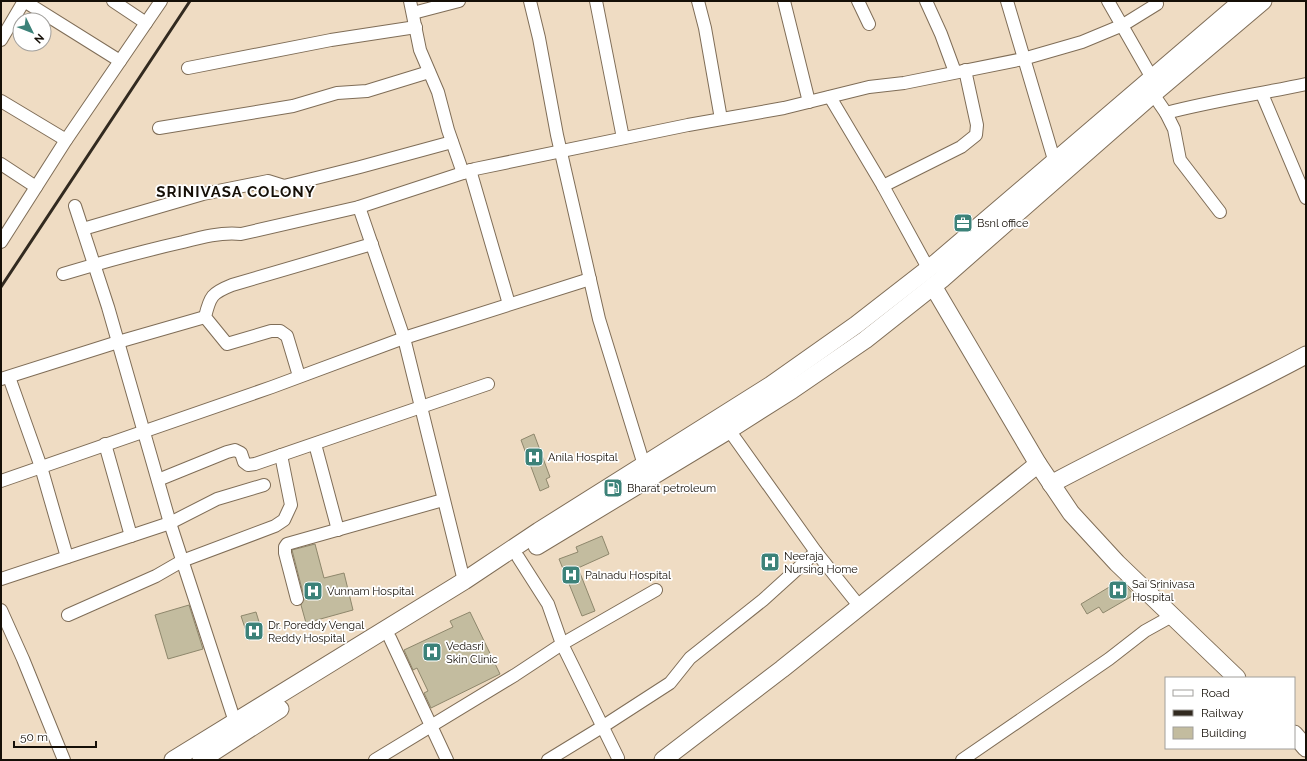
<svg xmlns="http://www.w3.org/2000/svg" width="1307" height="761" viewBox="0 0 1307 761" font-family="Raleway,sans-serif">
<rect width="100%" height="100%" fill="#efdcc3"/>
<g fill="#c3bc9f" stroke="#8e876c">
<path d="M534 434 550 477 546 479 549 487 540 491 521 440Z"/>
<path d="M602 536 609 554 578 568 595 611 582 616 559 559 578 552 576 547Z"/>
<path d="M315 544 324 578 344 573 353 610 306 623 301 605 304 597 292 550Z"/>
<path d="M1121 580 1134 595 1103 613 1099 607 1087 614 1081 604Z"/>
<path d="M189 605 203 649 168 659 155 615Z"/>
<path d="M256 612 263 635 249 640 241 616Z"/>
<path d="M470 612 500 674 431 708 424 693 428 691 417 668 413 670 404 650 453 627 450 621Z"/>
</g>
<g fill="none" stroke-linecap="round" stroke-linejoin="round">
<g stroke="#7f6d57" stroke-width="14">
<g id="street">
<path d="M24 1 120 61"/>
<path d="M113 1 146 23"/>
<path d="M410 1 420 50 438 92 448 130 463 173"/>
<path d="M530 1 539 38 557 135 599 319 644 465"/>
<path d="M596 1 623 138"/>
<path d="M698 1 705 28 721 119"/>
<path d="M784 1 809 102"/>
<path d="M858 1 869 24"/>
<path d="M926 1 941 34 955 72"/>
<path d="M1007 1 1055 163"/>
<path d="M1108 1 1152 78"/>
<path d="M413 13 459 1"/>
<path d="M1 40 24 1"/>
<path d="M188 68 331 40 416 27"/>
<path d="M1153 94 1166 113C1212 101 1259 94 1306 84"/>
<path d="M1262 94 1306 198"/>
<path d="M830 97 883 186 928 268"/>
<path d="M1 101 66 140"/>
<path d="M1166 113 1174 129 1180 160 1220 212"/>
<path d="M159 128 293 106 337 93 367 91 429 72"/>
<path d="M1 164 36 187"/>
<path d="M470 170 509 304"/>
<path d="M883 186 961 147 976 135 977 125 965 70"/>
<path d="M75 206 108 307 170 523 235 722"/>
<path d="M359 207 404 338 464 581"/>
<path d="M83 229 203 194 268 181 284 186 360 167 452 142"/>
<path d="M1 242 66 140 161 1"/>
<path d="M63 274C103 262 143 251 183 242 202 237 221 232 241 234L359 207 475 169 688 125 784 108 869 87 904 83 1023 59 1082 42 1123 25 1157 4"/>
<path d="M299 376 287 336 280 331H271L227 344 205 317C210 296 212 293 232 285L372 244"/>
<path d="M9 377 41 467 67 557"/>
<path d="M1 379 118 342 205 317"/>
<path d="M729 430 816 552 860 607"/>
<path d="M105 444 131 536"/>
<path d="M315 444 338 530"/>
<path d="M158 480 227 452 235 450 241 453 244 462 248 465 255 464 488 384"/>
<path d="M1 481 272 387 404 338 590 279"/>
<path d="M518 557 548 604 562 644 618 758"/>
<path d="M1 579 170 523 217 499 264 485"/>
<path d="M297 599 285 553V547L287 544 443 500"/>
<path d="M1 610 23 659 64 760"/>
<path d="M68 615 156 576 182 561 275 526 284 520 291 505 281 455"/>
<path d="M390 638 447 760"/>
<path d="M375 760 515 675 562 644 656 590"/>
<path d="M548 760 602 727 670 683 690 658 763 600 816 552"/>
<path d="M962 760 1109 659 1145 631 1172 616"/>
</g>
</g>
<g stroke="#7f6d57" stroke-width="19">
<g id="secondary">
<path d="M933 286 1038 464 1071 513 1117 563 1237 678"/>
<path d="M1051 484C1135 439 1222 400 1306 355"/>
<path d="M537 546 729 430 792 390 865 340 942 279 1153 94 1263 1"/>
<path d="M1294 734 1306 748"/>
<path d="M173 760 464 581 539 531 771 385 856 325 937 262 1242 1"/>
<path d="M201 760 280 709"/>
<path d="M663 760 782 669 1038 464"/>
</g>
</g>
<use href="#street" stroke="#fff" stroke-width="12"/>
<use href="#secondary" stroke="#fff" stroke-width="17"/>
<path stroke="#322a20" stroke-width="3" d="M1 287 190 1"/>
</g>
<defs>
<g id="office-square" transform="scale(1)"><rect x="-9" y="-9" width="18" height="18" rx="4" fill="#3c8279" stroke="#fff"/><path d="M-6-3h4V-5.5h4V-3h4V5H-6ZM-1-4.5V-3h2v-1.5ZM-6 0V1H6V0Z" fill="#fff"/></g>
<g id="hospital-square" transform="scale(1)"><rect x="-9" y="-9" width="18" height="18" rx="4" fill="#3c8279" stroke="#fff"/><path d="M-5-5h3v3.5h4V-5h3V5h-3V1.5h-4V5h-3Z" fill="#fff"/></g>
<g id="fuel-square" transform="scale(1)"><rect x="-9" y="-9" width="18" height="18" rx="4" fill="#3c8279" stroke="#fff"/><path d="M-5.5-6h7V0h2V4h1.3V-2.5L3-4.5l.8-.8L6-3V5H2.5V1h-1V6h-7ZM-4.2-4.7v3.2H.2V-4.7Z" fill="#fff"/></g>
</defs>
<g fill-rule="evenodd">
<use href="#office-square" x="963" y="223"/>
<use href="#hospital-square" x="534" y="457"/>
<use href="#fuel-square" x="613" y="488"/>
<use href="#hospital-square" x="770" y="562"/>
<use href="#hospital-square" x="571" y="575"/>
<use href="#hospital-square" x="1118" y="590"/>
<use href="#hospital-square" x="313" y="591"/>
<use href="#hospital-square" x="254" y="631"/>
<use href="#hospital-square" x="432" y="652"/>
</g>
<g text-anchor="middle" stroke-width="3.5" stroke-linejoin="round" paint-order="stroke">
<g font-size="11" fill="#150f07" stroke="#fff" text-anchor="start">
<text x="977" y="227">Bsnl office</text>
<text x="548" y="461">Anila Hospital</text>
<text x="627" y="492">Bharat petroleum</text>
<text x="784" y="560">Neeraja<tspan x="784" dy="13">Nursing Home</tspan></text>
<text x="585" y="579">Palnadu Hospital</text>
<text x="1132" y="588">Sai Srinivasa<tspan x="1132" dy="13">Hospital</tspan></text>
<text x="327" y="595">Vunnam Hospital</text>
<text x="268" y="629">Dr. Poreddy Vengal<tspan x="268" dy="13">Reddy Hospital</tspan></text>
<text x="446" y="650">Vedasri<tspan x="446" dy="13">Skin Clinic</tspan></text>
</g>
<g font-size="15" font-weight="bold" letter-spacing="1" fill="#150f07" stroke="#fff">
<text x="236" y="197">SRINIVASA COLONY</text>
</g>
</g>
<rect width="1307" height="761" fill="none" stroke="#150f07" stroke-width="4"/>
<rect x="1165" y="677" width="130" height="72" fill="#ffffff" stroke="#a19f9c"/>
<rect x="1173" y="690" width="20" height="6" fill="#ffffff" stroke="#a19f9c"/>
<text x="1201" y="697" font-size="12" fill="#150f07">Road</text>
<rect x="1173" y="710" width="20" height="6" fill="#322a20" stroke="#a19f9c"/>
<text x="1201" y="717" font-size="12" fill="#150f07">Railway</text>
<rect x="1173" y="727" width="20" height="12" fill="#c3bc9f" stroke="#a19f9c"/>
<text x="1201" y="737" font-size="12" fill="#150f07">Building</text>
<g transform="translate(32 32) rotate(133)"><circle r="19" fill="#ffffff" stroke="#a19f9c"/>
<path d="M0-3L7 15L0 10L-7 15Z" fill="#3c8279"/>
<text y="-6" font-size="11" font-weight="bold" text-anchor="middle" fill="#150f07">N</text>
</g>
<path d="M14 741v6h82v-6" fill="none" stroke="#150f07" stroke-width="2"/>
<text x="20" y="741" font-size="12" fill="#150f07" stroke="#ffffff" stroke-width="3" paint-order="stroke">50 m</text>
</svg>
